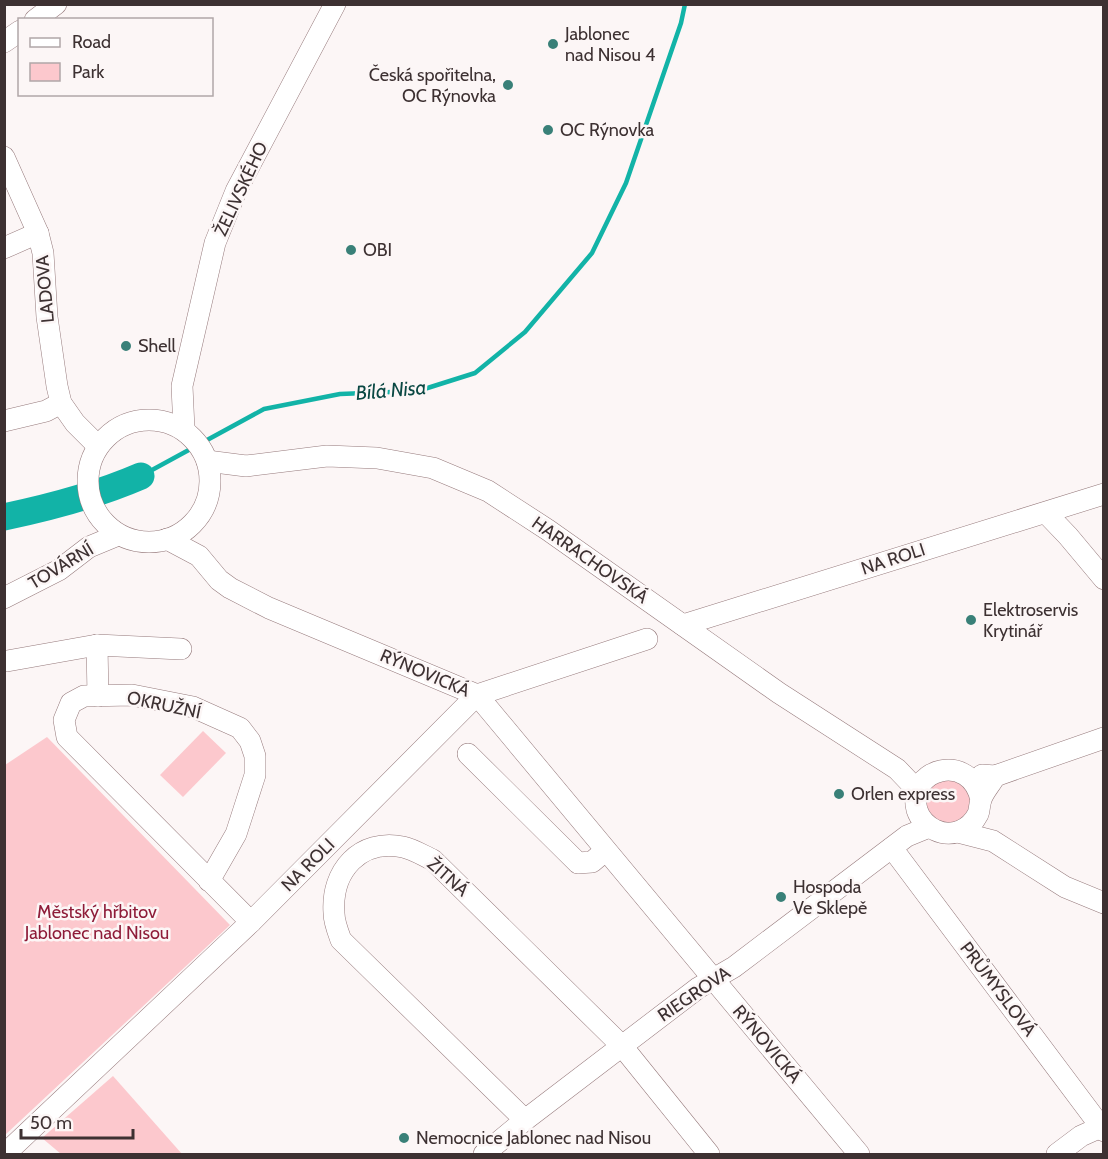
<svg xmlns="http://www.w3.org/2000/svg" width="1108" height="1159" viewBox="0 0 1108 1159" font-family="Cabin,sans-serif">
<rect width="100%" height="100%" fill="#fcf6f6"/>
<g fill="#fcc8cd">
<path d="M203 731 226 753 183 797 160 775Z"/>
<path d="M47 737 230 925 5 1135V765Z"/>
<path d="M950 777 970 790 971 813 952 826 930 817 925 800 933 783Z"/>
<path d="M113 1076 182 1154H61L42 1138Z"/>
</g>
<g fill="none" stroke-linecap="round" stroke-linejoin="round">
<path stroke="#12b3a7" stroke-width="4.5" d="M141 476 264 409 340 394 418 391 475 373 525 332 592 253 626 183 681 23 685 4"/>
<path stroke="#12b3a7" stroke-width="27" d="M4 517C52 507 97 495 141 476"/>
<g stroke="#967a7c" stroke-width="22">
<g id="minor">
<path d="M35 20 56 4"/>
<path d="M4 42 20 31"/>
<path d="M4 157 38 233 43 253 47 317 57 386 61 403 75 423 98 446"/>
<path d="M4 248 38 233"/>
<circle cx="149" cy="481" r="61"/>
<path d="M4 421 46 411 61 403"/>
<path d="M184 429 182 386 215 243 236 191 335 4"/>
<path d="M207 461 246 466 327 456 377 458 433 468 488 491 548 530 779 693 897 769 918 791"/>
<path d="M1046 513 1068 536 1104 579"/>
<path d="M167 539 199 556 219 580 230 588 269 608 477 695 859 1154"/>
<path d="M4 598 59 570 89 547 118 535"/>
<path d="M683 625 1104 494"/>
<path d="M97 645 98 696"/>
<path d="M7 661 97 645 181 649"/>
<path d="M468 754 578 863 592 862 605 851"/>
<path d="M982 775 995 776 1104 738"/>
<path d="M981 800C971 751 906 768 917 810 920 819 927 826 935 830 952 838 970 830 978 814 980 809 979 805 981 800 983 792 991 784 995 776"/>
<path d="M958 832 993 841 1065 887 1104 903"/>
<path d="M892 848 1104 1131"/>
<path d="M209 881 236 834 255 775V756L250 741 240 728 193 707 132 695 84 696 71 703 64 720 67 737 251 922"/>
<path d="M525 1120 341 940C338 932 334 922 334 913 331 871 360 838 403 847 413 849 424 856 433 860L622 1046 709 1154"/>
<path d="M5 1154 251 922 477 695 647 639"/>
<path d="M484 1154 525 1120 698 988 734 967 907 836 929 827"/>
<path d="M1057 1154 1081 1136 1101 1127"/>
</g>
</g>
<use href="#minor" stroke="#fff" stroke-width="21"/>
</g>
<g fill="#398078" stroke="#fcf6f6" stroke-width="2">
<circle cx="553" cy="44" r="6"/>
<circle cx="508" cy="85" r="6"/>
<circle cx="548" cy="130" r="6"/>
<circle cx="351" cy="250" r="6"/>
<circle cx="126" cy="346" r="6"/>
<circle cx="971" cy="620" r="6"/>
<circle cx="839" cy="794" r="6"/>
<circle cx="781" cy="897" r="6"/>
<circle cx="404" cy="1138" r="6"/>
</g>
<g text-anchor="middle" stroke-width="5" stroke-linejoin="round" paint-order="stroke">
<g font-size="18" fill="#3d3132" stroke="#fcf6f6" text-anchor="start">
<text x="565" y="40">Jablonec<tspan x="565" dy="21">nad Nisou 4</tspan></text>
<text x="496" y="81" text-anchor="end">Česká spořitelna,<tspan x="496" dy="21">OC Rýnovka</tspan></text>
<text x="560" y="136">OC Rýnovka</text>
<text x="363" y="256">OBI</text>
<text x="138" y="352">Shell</text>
<text x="983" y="616">Elektroservis<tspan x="983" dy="21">Krytinář</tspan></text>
<text x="851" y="800">Orlen express</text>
<text x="793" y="893">Hospoda<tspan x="793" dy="21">Ve Sklepě</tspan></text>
<text x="416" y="1144">Nemocnice Jablonec nad Nisou</text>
</g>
<g font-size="18" fill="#3d3132" stroke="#fcf6f6">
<text transform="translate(241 189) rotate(-65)" y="6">ŽELIVSKÉHO</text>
<text transform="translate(45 289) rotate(-95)" y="6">LADOVA</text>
<text transform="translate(893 559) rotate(-18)" y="6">NA ROLI</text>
<text transform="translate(590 560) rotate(35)" y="6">HARRACHOVSKÁ</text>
<text transform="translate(61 566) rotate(-31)" y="6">TOVÁRNÍ</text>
<text transform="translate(425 673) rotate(23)" y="6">RÝNOVICKÁ</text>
<text transform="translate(164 705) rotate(12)" y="6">OKRUŽNÍ</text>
<text transform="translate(308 865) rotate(-45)" y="6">NA ROLI</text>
<text transform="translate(448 877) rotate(41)" y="6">ŽITNÁ</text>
<text transform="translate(998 989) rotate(53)" y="6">PRŮMYSLOVÁ</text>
<text transform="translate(694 994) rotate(-34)" y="6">RIEGROVA</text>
<text transform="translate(767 1044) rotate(50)" y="6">RÝNOVICKÁ</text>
</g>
<g font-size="18" fill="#8e1c39" stroke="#fcf6f6">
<text x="97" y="918">Městský hřbitov<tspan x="97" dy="21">Jablonec nad Nisou</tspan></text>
</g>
<g font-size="20" font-style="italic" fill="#0a4843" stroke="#fcf6f6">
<text transform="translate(391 390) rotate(-5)" y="7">Bílá Nisa</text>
</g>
</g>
<rect width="1108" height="1159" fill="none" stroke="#3d3132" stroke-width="12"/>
<rect x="18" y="18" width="195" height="78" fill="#fcf6f6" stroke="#b0a7a8" stroke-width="1.5"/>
<rect x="30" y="38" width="30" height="9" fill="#ffffff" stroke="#b0a7a8" stroke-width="1.5"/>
<text x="72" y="48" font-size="18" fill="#3d3132">Road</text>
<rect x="30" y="63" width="30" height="18" fill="#fcc8cd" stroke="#b0a7a8" stroke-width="1.5"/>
<text x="72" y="78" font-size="18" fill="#3d3132">Park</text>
<path d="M21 1129v9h112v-9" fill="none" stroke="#3d3132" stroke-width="3"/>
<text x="30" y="1129" font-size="18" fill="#3d3132" stroke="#fcf6f6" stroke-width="4.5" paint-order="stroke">50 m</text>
</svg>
